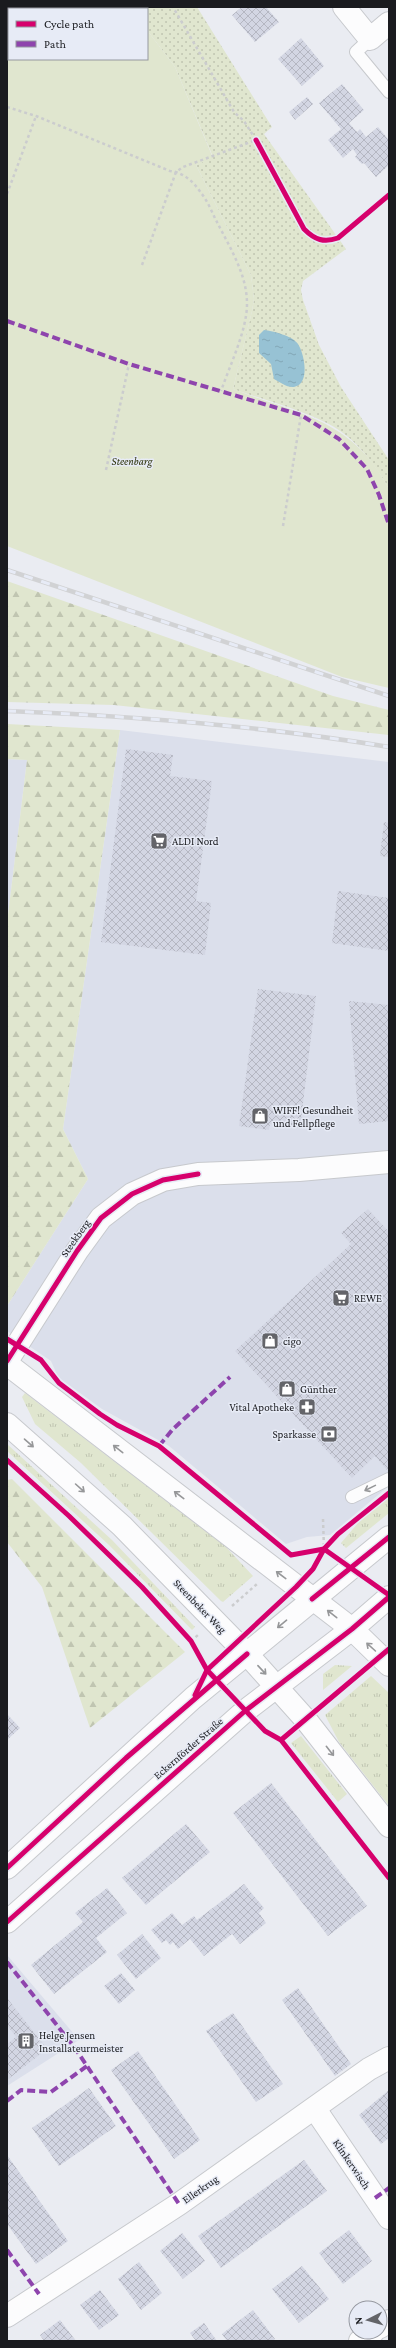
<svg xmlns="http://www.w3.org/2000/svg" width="396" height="2348" viewBox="0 0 396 2348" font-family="'Crimson Pro',serif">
<defs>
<pattern id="grass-tufts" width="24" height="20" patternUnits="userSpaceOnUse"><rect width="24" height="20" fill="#e0e6cf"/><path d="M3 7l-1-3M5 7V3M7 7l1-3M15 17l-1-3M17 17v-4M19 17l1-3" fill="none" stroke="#c0c5b1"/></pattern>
<pattern id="forest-firs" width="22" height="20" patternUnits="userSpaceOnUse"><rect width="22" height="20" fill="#e0e6cf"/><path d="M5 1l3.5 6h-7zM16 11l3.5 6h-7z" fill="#c0c5b1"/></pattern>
<pattern id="park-dots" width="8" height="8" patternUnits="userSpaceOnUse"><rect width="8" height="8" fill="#e0e6cf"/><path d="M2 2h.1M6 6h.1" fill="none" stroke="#c0c5b1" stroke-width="1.8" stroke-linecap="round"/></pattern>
<pattern id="water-ripples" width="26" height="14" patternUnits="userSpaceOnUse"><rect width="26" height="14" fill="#97c2d4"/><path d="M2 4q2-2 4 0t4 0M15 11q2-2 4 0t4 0" fill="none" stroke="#82a6b6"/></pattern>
<pattern id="building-cross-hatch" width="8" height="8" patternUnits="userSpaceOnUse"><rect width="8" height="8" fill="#d3d6e3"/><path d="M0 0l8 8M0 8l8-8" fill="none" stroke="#b5b7c2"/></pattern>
</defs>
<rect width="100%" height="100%" fill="#eaecf2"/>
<g fill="#dbdfeb">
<path d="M120 730 389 762V1486L330 1535 307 1537 286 1544 169 1446 102 1409 58 1377 51 1361 7 1331V1306L88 1179 63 1129Z"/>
<path d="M7 759 27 760 7 923Z"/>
<path d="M7 1955 79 2040 7 2086Z"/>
</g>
<g fill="url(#grass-tufts)">
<path d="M25 1393 226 1547 253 1576 223 1602 221 1601 81 1463 35 1424 22 1397Z"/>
<path d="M7 1444 112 1540 195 1627 192 1630 109 1545 7 1451Z"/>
<path d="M389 1496V1513L346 1548 341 1543 358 1523Z"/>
<path d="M335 1665 352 1666 323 1690V1674Z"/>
<path d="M371 1676 389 1693V1806L339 1742 325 1715Z"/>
<path d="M301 1736 347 1794 338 1802 291 1743Z"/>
</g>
<g fill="url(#forest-firs)">
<path d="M7 581 333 696 389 710V735L114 705 7 702Z"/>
<path d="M7 724 120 730 63 1129 88 1179 7 1306V923L27 760 7 759Z"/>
<path d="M12 1479 185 1652 90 1728 42 1587 7 1542V1480Z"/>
</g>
<path fill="url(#park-dots)" d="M130 7H197L272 127 264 134 346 249 303 281 301 290 303 300 319 345 341 387 389 460V489C378 469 362 447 343 433 316 413 266 401 233 389L252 311 254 299 251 275 196 165 213 157 175 67 147 30V9H131Z"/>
<path fill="#e0e6cf" d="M7 7 27 9H9V59H147V30L175 67 213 158 196 165 251 275 254 299 252 311 233 389C300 415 353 419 389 489V688L342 677 7 546Z"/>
<path fill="url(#water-ripples)" d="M264 330C273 331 293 336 298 344 304 353 311 384 294 387 287 388 280 382 274 379L271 364 259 353V335Z"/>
<g fill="url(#building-cross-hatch)">
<path d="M242 7H266L279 22 255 42 232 15Z"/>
<path d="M301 38 324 66 302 86 278 59Z"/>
<path d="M342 84 364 110 349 123 357 132 360 129 366 137 378 127 389 140V165L376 177 364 163 362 164 355 157 357 155 353 149 343 158 328 140 341 129 319 103Z"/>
<path d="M307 97 313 104 295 120 289 112Z"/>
<path d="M126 749 173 755 170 776 212 781 196 901 211 903 205 955 101 942Z"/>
<path d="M384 822 389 823V857L380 856Z"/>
<path d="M338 891 389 898V951L332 943Z"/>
<path d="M258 989 316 996 300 1128 270 1124 269 1130 239 1126Z"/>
<path d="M349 1001 389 1005V1121L359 1124Z"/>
<path d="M368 1209 389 1232V1467L387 1470 375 1456 352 1478 235 1351 351 1244 341 1233Z"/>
<path d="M7 1714 20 1728 7 1740Z"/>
<path d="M271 1783 367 1906 328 1936 233 1813Z"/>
<path d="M186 1824 210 1852 146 1905 122 1878Z"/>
<path d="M244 1884 264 1908 259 1913 266 1923 240 1944 232 1934 204 1956 190 1939 178 1949 173 1942 170 1945 166 1940 162 1943 151 1930 172 1913 182 1925 194 1916 197 1920Z"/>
<path d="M107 1888 127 1913 96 1938 107 1952 54 1994 31 1965 83 1922 75 1913Z"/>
<path d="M142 1934 161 1958 136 1979 117 1955Z"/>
<path d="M121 1973 135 1990 119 2004 104 1986Z"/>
<path d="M298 1988 351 2064 335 2076 282 2000Z"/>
<path d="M7 1998 47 2049 7 2080V2044L16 2037 7 2025Z"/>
<path d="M233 2013 283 2084 256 2102 206 2031Z"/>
<path d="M138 2051 200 2140 174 2159 111 2070Z"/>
<path d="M89 2088 116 2126 59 2166 32 2128Z"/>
<path d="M389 2090V2138L381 2144 359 2115Z"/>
<path d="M7 2155 68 2241 36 2264 7 2224Z"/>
<path d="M304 2160 327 2191 221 2268 198 2236Z"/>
<path d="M349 2230 372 2261 343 2284 319 2253Z"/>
<path d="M182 2233 205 2261 183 2279 160 2251Z"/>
<path d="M139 2262 162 2293 141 2310 118 2279Z"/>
<path d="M302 2266 329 2299 299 2323 272 2289Z"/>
<path d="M100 2290 119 2315 99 2330 80 2305Z"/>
<path d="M253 2310 275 2339 273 2341H227L222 2334Z"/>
<path d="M60 2320 76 2341H44L40 2335Z"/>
<path d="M204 2323 217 2341H196L190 2333Z"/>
</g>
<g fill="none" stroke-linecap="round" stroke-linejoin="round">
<g stroke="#c7c9cd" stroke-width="14">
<g id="lane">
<path d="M370 39 356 52 389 92"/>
<path d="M352 1497 389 1479"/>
</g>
</g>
<g stroke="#c7c9cd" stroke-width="24">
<g id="street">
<path d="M344 7 370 39 389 23"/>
<path d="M7 1361 77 1251 101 1218 132 1194 163 1180 198 1174 299 1170 389 1162"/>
<path d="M315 2109 389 2218"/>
<path d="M7 2316 179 2204 369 2069 389 2058"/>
<path d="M380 2327 389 2321"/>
<path d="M360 2341 373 2332"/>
</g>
</g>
<g stroke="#c7c9cd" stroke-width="24">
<g id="secondary">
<path d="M7 1364 352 1629 389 1665"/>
<path d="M7 1424 122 1526 247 1654 306 1720 389 1826"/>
<path d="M7 1868 193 1698 389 1537"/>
<path d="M7 1922 245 1711 352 1629 389 1597"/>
</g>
</g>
<g stroke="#cbccce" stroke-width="2.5" stroke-dasharray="3 3" stroke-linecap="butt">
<path d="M7 107 36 116 170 171C183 172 194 182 201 193 208 201 212 213 217 222 230 248 247 274 247 304 247 330 230 365 221 391"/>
<path d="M7 194 36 116"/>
<path d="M142 265 176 172 183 167 256 140 244 121 234 112 173 7"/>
<path d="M106 470 129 364"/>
<path d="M283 526 301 415"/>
<path d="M323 1519 324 1549"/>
<path d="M324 1549 367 1511"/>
<path d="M232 1606 257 1584"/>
<path d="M191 1641 198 1635"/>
</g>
<use href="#lane" stroke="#fcfcfd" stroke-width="12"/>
<use href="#street" stroke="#fcfcfd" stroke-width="22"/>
<use href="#secondary" stroke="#fcfcfd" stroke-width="22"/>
<g stroke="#d1d2d4" stroke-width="4.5">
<g id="rail">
<path d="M7 570 389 696"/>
<path d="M7 711C134 716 263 726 389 747"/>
</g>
</g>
<use href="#rail" stroke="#e7ebf6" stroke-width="3" stroke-dasharray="9" stroke-linecap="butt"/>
<g stroke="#8e44ad" stroke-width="4" stroke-dasharray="8 4" stroke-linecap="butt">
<path d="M7 321 129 364 301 415 339 439 367 469 379 495 389 525"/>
<path d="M159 1446 173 1429 230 1377"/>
<path d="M7 1962 75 2048 179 2204"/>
<path d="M7 2101 21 2090 51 2092 87 2066"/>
<path d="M375 2198 389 2188"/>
<path d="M7 2250 39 2294"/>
</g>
<g stroke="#e7ebf6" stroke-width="8">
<g id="cycleway">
<path d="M256 140 304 229C315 240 324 243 338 238L389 195"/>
<path d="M7 1339 41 1360 59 1383 100 1414 117 1425 159 1446 291 1555 324 1549 389 1595"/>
<path d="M7 1361 77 1251 101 1218 132 1194 163 1180 198 1174"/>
<path d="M7 1460 69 1516 142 1587 191 1641 207 1670 265 1731 281 1740 389 1878"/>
<path d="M312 1599 389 1537"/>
<path d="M195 1695 207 1670 296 1587 313 1569 324 1549 338 1534 389 1493"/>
<path d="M281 1740 389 1649"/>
<path d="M7 1868 126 1758 247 1654"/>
<path d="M7 1922 245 1711 352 1629 389 1597"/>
</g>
</g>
<use href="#cycleway" stroke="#d6006c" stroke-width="5"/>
</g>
<defs><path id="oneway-shaft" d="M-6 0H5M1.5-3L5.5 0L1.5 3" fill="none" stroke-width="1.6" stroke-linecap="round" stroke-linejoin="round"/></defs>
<g stroke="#969799">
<use href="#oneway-shaft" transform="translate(29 1443) rotate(41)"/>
<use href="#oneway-shaft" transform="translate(118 1449) rotate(-142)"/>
<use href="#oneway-shaft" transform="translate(80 1488) rotate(42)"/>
<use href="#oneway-shaft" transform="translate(370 1488) rotate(154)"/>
<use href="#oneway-shaft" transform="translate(179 1495) rotate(-143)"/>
<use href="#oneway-shaft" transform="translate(281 1575) rotate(-143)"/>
<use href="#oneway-shaft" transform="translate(332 1614) rotate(-142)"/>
<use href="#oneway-shaft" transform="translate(282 1624) rotate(140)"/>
<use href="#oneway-shaft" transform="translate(371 1647) rotate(-138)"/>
<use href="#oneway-shaft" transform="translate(262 1670) rotate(47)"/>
<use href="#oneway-shaft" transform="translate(330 1751) rotate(52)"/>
</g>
<defs>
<g id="supermarket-square" transform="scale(0.9)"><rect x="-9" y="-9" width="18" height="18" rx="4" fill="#636469" stroke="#e7ebf6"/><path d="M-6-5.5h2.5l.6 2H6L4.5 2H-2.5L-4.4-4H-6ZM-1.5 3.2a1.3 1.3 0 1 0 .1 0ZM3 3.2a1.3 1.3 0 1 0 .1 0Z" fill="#fff"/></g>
<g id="shop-square" transform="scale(0.9)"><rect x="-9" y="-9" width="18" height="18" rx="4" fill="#636469" stroke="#e7ebf6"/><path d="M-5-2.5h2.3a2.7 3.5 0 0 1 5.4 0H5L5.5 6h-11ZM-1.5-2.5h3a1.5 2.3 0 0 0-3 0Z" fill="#fff"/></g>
<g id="pharmacy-square" transform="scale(0.9)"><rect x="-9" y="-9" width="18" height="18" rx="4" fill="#636469" stroke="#e7ebf6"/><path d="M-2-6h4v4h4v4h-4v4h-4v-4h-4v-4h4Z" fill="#fff"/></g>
<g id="bank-square" transform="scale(0.9)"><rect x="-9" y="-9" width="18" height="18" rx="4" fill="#636469" stroke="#e7ebf6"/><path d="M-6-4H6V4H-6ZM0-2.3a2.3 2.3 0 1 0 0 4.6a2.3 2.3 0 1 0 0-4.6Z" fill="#fff"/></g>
<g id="building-square" transform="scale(0.9)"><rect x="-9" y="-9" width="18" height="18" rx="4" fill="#636469" stroke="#e7ebf6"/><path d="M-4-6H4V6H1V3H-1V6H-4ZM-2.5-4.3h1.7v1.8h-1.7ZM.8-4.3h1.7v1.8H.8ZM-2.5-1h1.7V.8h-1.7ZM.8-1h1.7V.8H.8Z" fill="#fff"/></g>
</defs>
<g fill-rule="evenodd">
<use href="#supermarket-square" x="159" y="841"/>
<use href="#shop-square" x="260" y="1116"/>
<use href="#supermarket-square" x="341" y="1298"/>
<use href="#shop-square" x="270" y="1341"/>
<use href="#shop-square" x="287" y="1389"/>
<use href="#pharmacy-square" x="307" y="1407"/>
<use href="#bank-square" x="329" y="1434"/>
<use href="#building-square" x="26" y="2041"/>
</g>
<g text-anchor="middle" stroke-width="3" stroke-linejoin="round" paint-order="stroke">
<g font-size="11" font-style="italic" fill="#2d330a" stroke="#e7ebf6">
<text x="132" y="465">Steenbarg</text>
</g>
<g font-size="11" fill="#1a1b1f" stroke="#e7ebf6" text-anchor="start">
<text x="172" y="845">ALDI Nord</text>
<text x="273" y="1114">WIFF! Gesundheit<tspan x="273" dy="13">und Fellpflege</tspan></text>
<text x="354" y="1302">REWE</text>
<text x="283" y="1345">cigo</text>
<text x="300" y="1393">Günther</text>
<text x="294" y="1411" text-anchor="end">Vital Apotheke</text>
<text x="316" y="1438" text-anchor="end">Sparkasse</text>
<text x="39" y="2039">Helge Jensen<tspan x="39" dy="13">Installateurmeister</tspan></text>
</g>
<g font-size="11" fill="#1a1b1f" stroke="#e7ebf6">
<text transform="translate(75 1238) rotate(-55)" y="4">Steekberg</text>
<text transform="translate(200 1606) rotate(46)" y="4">Steenbeker Weg</text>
<text transform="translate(188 1748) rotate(-41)" y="4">Eckernförder Straße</text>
<text transform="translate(352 2164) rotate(56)" y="4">Klinkerwisch</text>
<text transform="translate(200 2189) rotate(-35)" y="4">Ellerkrug</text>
</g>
</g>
<rect width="396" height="2348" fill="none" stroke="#1a1b1f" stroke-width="16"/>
<rect x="8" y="8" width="140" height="52" fill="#e7ebf6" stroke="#9598a0"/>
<rect x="16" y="21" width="20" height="6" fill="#d6006c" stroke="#9598a0"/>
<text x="44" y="28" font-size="12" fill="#1a1b1f">Cycle path</text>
<rect x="16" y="41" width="20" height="6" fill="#8e44ad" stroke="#9598a0"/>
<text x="44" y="48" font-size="12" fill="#1a1b1f">Path</text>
<g transform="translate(368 2320) rotate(264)"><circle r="19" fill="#e7ebf6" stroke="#9598a0"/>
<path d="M0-3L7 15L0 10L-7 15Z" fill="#636469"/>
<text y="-6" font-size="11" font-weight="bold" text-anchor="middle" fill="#1a1b1f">N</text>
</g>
</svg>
